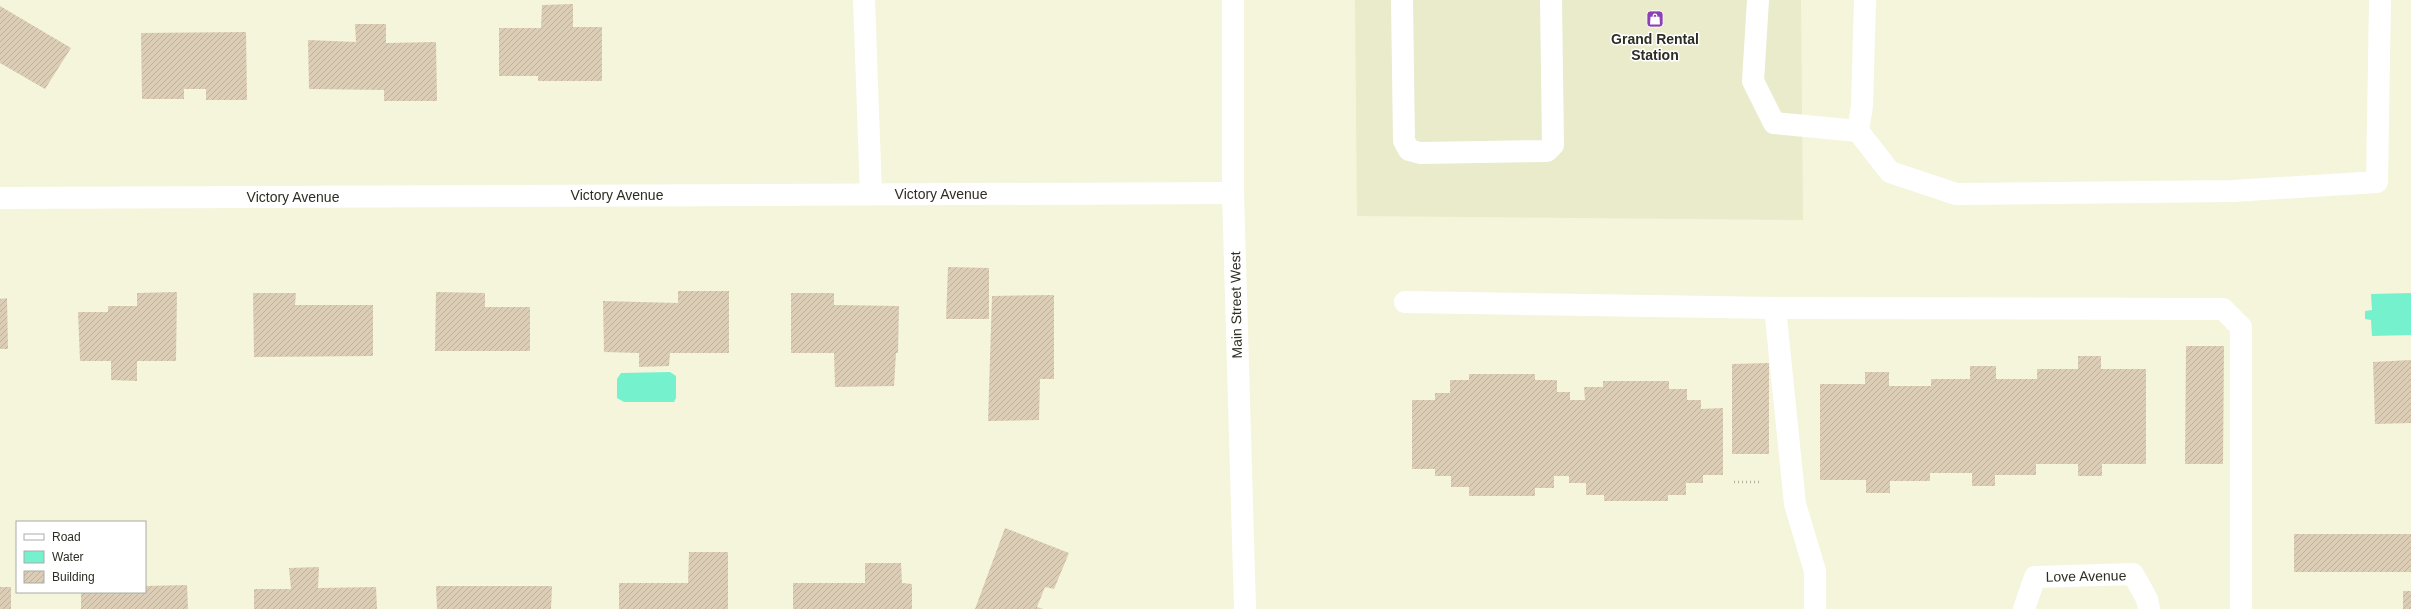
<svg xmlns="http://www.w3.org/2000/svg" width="2411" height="609" viewBox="0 0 2411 609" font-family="Arial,sans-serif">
<defs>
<pattern id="building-hatch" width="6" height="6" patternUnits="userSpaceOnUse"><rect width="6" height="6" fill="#dccdb6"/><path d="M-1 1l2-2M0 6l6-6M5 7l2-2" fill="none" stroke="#bdb09c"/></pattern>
</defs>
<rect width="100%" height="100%" fill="#f4f5db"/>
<path fill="#e9ebca" d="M1355 0H1801L1803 220 1357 216Z"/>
<g fill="#75f2cd">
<path d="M2411 293V335L2372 336 2371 320 2365 319V311L2372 310 2371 294Z"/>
<path d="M670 372 676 376V398L674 402H624L617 398V379L621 373Z"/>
</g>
<g fill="url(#building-hatch)">
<path d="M573 4V27H602V81H538V76H499V28H541L542 5Z"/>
<path d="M0 6 71 48 45 89 0 63Z"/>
<path d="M355 24H386V43L436 42 437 101H384V90L309 89 308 40 356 42Z"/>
<path d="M246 32 247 100H206V89H184V99H142L141 33Z"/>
<path d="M948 267 989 268V319H946Z"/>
<path d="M678 291H729V353H670L669 366 639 367V353L604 352 603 301 678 303Z"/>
<path d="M177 292 176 361H137V381L111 380V361H80L78 312H108V306H137V293Z"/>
<path d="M436 292 485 293V307H530V351H435Z"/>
<path d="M253 293H296L295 305H373V356L254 357Z"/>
<path d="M791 293H834V305L899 306 898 353H896L894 386 835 387 834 353H791Z"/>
<path d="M1054 295V379H1040L1039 420 988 421 992 296Z"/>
<path d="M7 298 8 349H0V299Z"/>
<path d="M2186 346H2224L2223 464H2185Z"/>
<path d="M2078 356H2101V369H2146V464H2102V476H2078V464H2036V475H1995V486H1972V473H1930V481H1890V493H1866V480H1820V384H1865V372H1889V386H1931V379H1970V366H1996V379H2037V369H2078Z"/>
<path d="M2411 360V423L2375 424 2373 362Z"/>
<path d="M1769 363V454H1732V364Z"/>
<path d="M1469 374H1535V380H1557V392H1570V400H1585L1584 387H1603V381H1669V389H1687V400H1701V409L1723 408V475H1703V483H1686V495H1668V501H1604V495H1586V483H1569V476H1554V488H1535V496H1469V487H1451V476H1435V469H1412V400H1435V393H1450V380H1469Z"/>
<path d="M1005 528 1069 553 1054 589 1045 587 1037 607 1043 609H975Z"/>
<rect x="2294" y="534" width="117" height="38"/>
<path d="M689 552H728V609H619V583H688Z"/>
<path d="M865 563H901L902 583 912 584V609H793V583H865Z"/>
<path d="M319 567 318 588 376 587 377 609H254V589H291L289 568Z"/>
<path d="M187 585 188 609H81V592H145V586Z"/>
<path d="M436 586H552L551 609H437Z"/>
<rect x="0" y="587" width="11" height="22"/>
<rect x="2403" y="591" width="8" height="18"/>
</g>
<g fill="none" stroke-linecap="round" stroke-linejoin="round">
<path stroke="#b3b39f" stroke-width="2.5" stroke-dasharray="1 3" stroke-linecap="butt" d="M1734 482H1762"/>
<g stroke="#fff" stroke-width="22">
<path d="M864 0 871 194"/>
<path d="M1402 0 1404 141 1409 150 1420 153 1547 151 1553 145 1551 0"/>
<path d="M1758 0 1753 81 1774 123 1858 131 1862 106 1865 0"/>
<path d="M1858 131 1890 172 1956 194 2233 191 2377 182 2380 0"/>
<path d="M0 198 1233 193"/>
<path d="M1405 302 1775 308 2223 309 2241 327V609"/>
<path d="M1775 308 1795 504 1815 571V609"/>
<path d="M2024 609 2035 577 2133 574 2147 599 2149 609"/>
</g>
<path stroke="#fff" stroke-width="22" d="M1233 0V193L1245 609"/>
</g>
<defs>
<g id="shop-square" transform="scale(0.9)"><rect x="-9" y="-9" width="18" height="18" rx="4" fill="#8c40b2" stroke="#fff"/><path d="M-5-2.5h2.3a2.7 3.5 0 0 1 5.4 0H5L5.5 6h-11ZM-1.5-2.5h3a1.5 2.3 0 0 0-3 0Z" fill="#fff"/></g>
</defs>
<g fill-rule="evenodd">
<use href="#shop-square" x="1655" y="19"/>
</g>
<g text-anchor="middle" stroke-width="3" stroke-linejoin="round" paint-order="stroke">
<g font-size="14" font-weight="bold" fill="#2d2d23" stroke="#fff">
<text x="1655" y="44">Grand Rental<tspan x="1655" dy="16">Station</tspan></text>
</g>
<g font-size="14" fill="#2d2d23" stroke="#fff">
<text x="941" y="199">Victory Avenue</text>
<text x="617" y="200">Victory Avenue</text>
<text x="293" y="202">Victory Avenue</text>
<text transform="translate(1236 305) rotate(-91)" y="5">Main Street West</text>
<text transform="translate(2086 576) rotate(-1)" y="5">Love Avenue</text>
</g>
</g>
<rect x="16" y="521" width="130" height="72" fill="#ffffff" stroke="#ababa7"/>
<rect x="24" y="534" width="20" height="6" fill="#ffffff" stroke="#ababa7"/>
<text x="52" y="541" font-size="12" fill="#2d2d23">Road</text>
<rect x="24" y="551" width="20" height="12" fill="#75f2cd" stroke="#ababa7"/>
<text x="52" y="561" font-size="12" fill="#2d2d23">Water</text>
<rect x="24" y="571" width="20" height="12" fill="url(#building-hatch)" stroke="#ababa7"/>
<text x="52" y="581" font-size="12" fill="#2d2d23">Building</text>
</svg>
